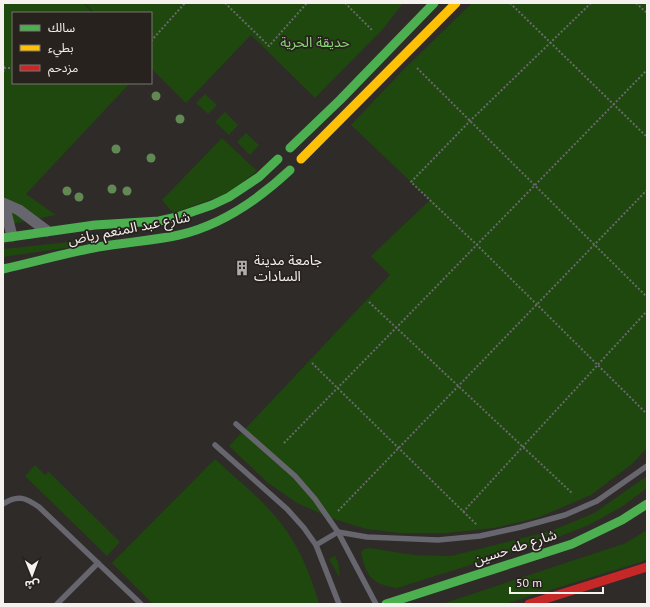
<svg xmlns="http://www.w3.org/2000/svg" width="650" height="607" viewBox="0 0 650 607" font-family="'PT Sans','Noto Sans Arabic',sans-serif">
<rect width="100%" height="100%" fill="#2e2b29"/>
<g fill="#1e480d">
<path d="M3 3H83L93 13H13V83H130L26 194 56 215 7 225 3 219Z"/>
<path d="M84 3H403L383 29 315 98 251 35 186 103 151 68V13H95Z"/>
<path d="M472 3H647V448L632 464 591 495 537 518 494 528 447 533H400L366 529 331 518 297 503 267 482 229 446 390 275 371 256 430 200 351 125 403 70Z"/>
<path d="M205 94 217 105 208 114 196 103Z"/>
<path d="M225 112 238 125 229 135 215 122Z"/>
<path d="M246 133 259 145 250 155 237 142Z"/>
<path d="M222 138 257 171 229 193 173 213 162 200Z"/>
<path d="M78 241 79 246 3 257V249Z"/>
<path d="M215 459C237 480 265 501 283 526 300 548 310 574 318 600V604H153L112 563Z"/>
<path d="M35 465 45 475 49 472 120 542 107 556 25 476Z"/>
<path d="M647 476V488L623 506 589 525 553 539 397 588C372 584 366 577 361 552L364 549 370 548 414 555 451 556 551 531 594 513Z"/>
<path d="M647 530V559L641 562 505 604H442L626 543Z"/>
<path d="M335 556 338 562 340 578 329 559Z"/>
</g>
<g fill="none" stroke-linecap="round" stroke-linejoin="round">
<g stroke="#6a696e" stroke-width="2" stroke-dasharray="2 2" stroke-linecap="butt">
<path d="M225 3 269 46 307 3"/>
<path d="M345 3 372 30"/>
<path d="M510 3 647 137"/>
<path d="M591 3 470 121 411 182 477 245 647 414"/>
<path d="M636 3 647 13"/>
<path d="M151 41 185 3"/>
<path d="M3 62 4 68 3 74"/>
<path d="M4 68H13"/>
<path d="M417 68 647 297"/>
<path d="M369 302 573 494"/>
<path d="M312 363 477 525"/>
<path d="M284 443 647 70"/>
<path d="M338 511 647 190"/>
<path d="M463 512 647 311"/>
</g>
<g stroke="#67666e" stroke-width="5.5">
<path d="M236 424 295 476 315 499 338 532 376 604"/>
<path d="M215 445 287 509 304 528 316 545 339 604"/>
<path d="M3 504C18 494 26 498 39 507L141 604"/>
<path d="M316 545 338 532 367 537 438 540 480 536 521 527 565 515 597 501 647 466"/>
<path d="M57 604 98 563"/>
</g>
<g stroke="#67666e" stroke-width="11">
<path d="M3 203 19 210 47 231"/>
<path d="M4 204 12 236"/>
</g>
<g stroke="#4caf50" stroke-width="9">
<path d="M290 148 340 100 434 3"/>
<path d="M3 238 95 225 159 221 177 217 212 205 229 197 259 177 278 159"/>
<path d="M3 269C35 262 66 253 98 247 125 242 152 241 179 235 222 225 258 200 290 170"/>
<path d="M386 604 572 544 622 520 647 504"/>
</g>
<path stroke="#ffc107" stroke-width="9" d="M301 159 456 3"/>
<path stroke="#c62828" stroke-width="9" d="M529 604 647 567"/>
</g>
<g fill="#628854">
<circle cx="156" cy="96" r="4.5"/>
<circle cx="180" cy="119" r="4.5"/>
<circle cx="116" cy="149" r="4.5"/>
<circle cx="151" cy="158" r="4.5"/>
<circle cx="112" cy="189" r="4.5"/>
<circle cx="67" cy="191" r="4.5"/>
<circle cx="127" cy="191" r="4.5"/>
<circle cx="79" cy="197" r="4.5"/>
</g>
<defs>
<g id="building-bare" transform="scale(1.2)"><path d="M-4-6H4V6H1V3H-1V6H-4ZM-2.5-4.3h1.7v1.8h-1.7ZM.8-4.3h1.7v1.8H.8ZM-2.5-1h1.7V.8h-1.7ZM.8-1h1.7V.8H.8Z" fill="#afaca9" stroke="#27221e" stroke-width="2.5" paint-order="stroke"/></g>
</defs>
<g fill-rule="evenodd">
<use href="#building-bare" x="242" y="268"/>
</g>
<g text-anchor="middle" stroke-width="3.5" stroke-linejoin="round" paint-order="stroke">
<g font-size="14" fill="#8cd478" stroke="#27221e">
<text x="315" y="47">حديقة الحرية</text>
</g>
<g font-size="14" fill="#f4f1ee" stroke="#27221e">
<text transform="translate(129 228) rotate(-11)" y="5">شارع عبد المنعم رياض</text>
<text transform="translate(515 547) rotate(-18)" y="5">شارع طه حسين</text>
</g>
<g font-size="14" fill="#f4f1ee" stroke="#27221e" text-anchor="start">
<text x="254" y="265">جامعة مدينة<tspan x="254" dy="16">السادات</tspan></text>
</g>
</g>
<rect width="650" height="607" fill="none" stroke="#f4f1ee" stroke-width="8"/>
<rect x="12" y="12" width="140" height="72" fill="#27221e" stroke="#797571"/>
<rect x="20" y="25" width="20" height="6" fill="#4caf50" stroke="#797571"/>
<text x="48" y="32" font-size="12" fill="#f4f1ee">سالك</text>
<rect x="20" y="45" width="20" height="6" fill="#ffc107" stroke="#797571"/>
<text x="48" y="52" font-size="12" fill="#f4f1ee">بطيء</text>
<rect x="20" y="65" width="20" height="6" fill="#c62828" stroke="#797571"/>
<text x="48" y="72" font-size="12" fill="#f4f1ee">مزدحم</text>
<g transform="translate(32 575) rotate(179)" stroke="#27221e" stroke-width="3" paint-order="stroke">
<path d="M0-3L7 15L0 10L-7 15Z" fill="#f4f1ee"/>
<text y="-6" font-size="11" font-weight="bold" text-anchor="middle" fill="#f4f1ee">ش</text>
</g>
<path d="M510 587v6h93v-6" fill="none" stroke="#f4f1ee" stroke-width="2"/>
<text x="516" y="587" font-size="12" fill="#f4f1ee" stroke="#27221e" stroke-width="3" paint-order="stroke">50 m</text>
</svg>
